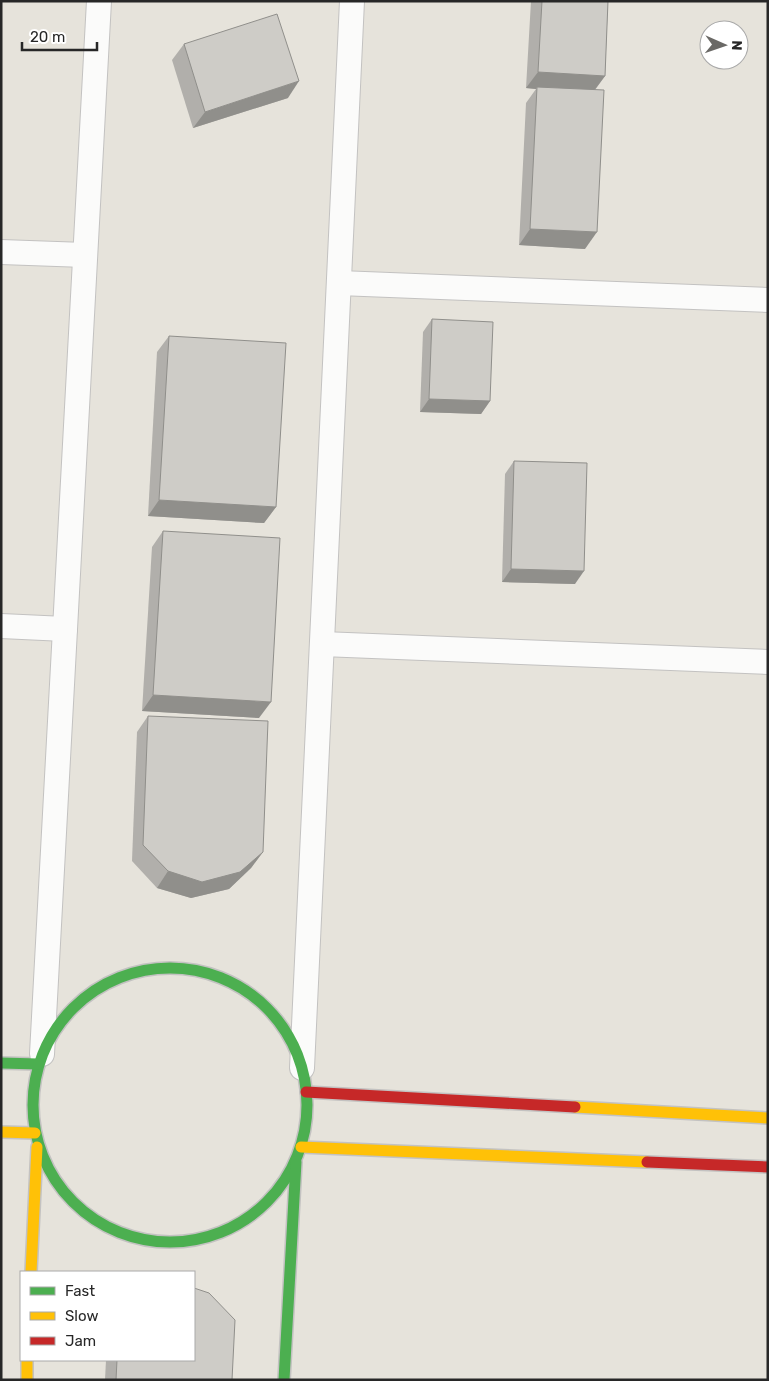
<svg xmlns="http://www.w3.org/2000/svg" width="769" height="1381" viewBox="0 0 769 1381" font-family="Rubik,sans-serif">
<rect width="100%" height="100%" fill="#e6e3db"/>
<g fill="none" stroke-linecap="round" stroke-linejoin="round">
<g stroke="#c3c2c1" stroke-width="26">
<g id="street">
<path d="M1 252 85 255"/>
<path d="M339 283 768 300"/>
<path d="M1 626 65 629"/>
<path d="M322 644 768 662"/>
<path d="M42 1054 99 1"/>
<path d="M302 1068 352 1"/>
</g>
</g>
<g stroke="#c3c2c1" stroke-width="14">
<g id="fast">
<circle cx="170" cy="1105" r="137"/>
<path d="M1 1063 38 1064"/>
<path d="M284 1380 296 1162"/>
</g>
</g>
<g stroke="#c3c2c1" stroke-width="14">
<g id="slow">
<path d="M575 1107 768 1118"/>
<path d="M1 1132 35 1133"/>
<path d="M301 1147 647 1162"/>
<path d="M31 1272 37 1147"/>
<path d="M27 1360V1380"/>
</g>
</g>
<g stroke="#c3c2c1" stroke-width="14">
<g id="jam">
<path d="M306 1092 575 1107"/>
<path d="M647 1162 768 1167"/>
</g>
</g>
<use href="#street" stroke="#fbfbfa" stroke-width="24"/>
<use href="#fast" stroke="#4caf50" stroke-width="11"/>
<use href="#slow" stroke="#ffc107" stroke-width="11"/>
<use href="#jam" stroke="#c62828" stroke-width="11"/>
</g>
<g fill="#b1afab">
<path d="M531 1H608L605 76 595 90 585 249 519 245 526 103 536 89 526 88Z"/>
<path d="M184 44 288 98 193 128 172 60Z"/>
<path d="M432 319 490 401 481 414 420 412 423 332Z"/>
<path d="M169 336 276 507 264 523 148 516 157 352Z"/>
<path d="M514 461 575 584 502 582 505 474Z"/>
<path d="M163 531 259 718 142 711 152 547Z"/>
<path d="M148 716 263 852 251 868 229 889 191 898 157 888 132 861 137 732Z"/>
<path d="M106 1360H194L232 1380H105Z"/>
</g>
<g fill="#908f8b">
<path d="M538 72 605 76 593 92 537 87 536 89 526 88Z"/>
<path d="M299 81 288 98 193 128 205 112Z"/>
<path d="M530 229 597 232 585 249 519 245Z"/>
<path d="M429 399 490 401 481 414 420 412Z"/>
<path d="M159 500 276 507 264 523 148 516Z"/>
<path d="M511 569 584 571 575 584 502 582Z"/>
<path d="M153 695 271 702 259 718 142 711Z"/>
<path d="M263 852 251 868 229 889 191 898 157 888 168 871Z"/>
</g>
<g fill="#ceccc7" stroke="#908f8b">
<path d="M542 1H608L605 76 538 72Z"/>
<path d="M277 14 299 81 205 112 184 44Z"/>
<path d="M537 87 604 90 597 232 530 229Z"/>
<path d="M432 319 493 322 490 401 429 399Z"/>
<path d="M169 336 286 343 276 507 159 500Z"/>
<path d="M514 461 587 463 584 571 511 569Z"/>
<path d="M163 531 280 538 271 702 153 695Z"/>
<path d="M148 716 268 721 263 852 240 872 202 882 168 871 143 845Z"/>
<path d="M194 1288 209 1293 235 1320 232 1380H116L117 1360H194Z"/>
</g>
<rect width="769" height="1381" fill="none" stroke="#272727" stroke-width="5"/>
<rect x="20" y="1271" width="175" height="90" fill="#ffffff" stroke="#a9a9a9"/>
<rect x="30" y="1287" width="25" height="8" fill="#4caf50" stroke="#a9a9a9"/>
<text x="65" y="1296" font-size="15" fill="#272727">Fast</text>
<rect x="30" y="1312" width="25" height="8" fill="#ffc107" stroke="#a9a9a9"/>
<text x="65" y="1321" font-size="15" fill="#272727">Slow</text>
<rect x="30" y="1337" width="25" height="8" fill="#c62828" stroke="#a9a9a9"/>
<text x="65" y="1346" font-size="15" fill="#272727">Jam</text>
<g transform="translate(724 45) rotate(92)"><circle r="24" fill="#ffffff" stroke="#a9a9a9"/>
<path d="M0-4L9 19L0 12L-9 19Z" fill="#6a6966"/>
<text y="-8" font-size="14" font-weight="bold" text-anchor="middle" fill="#272727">N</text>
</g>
<path d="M22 42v8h75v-8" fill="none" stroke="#272727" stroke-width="2.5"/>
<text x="30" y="42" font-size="15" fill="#272727" stroke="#ffffff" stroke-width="4" paint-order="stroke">20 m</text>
</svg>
